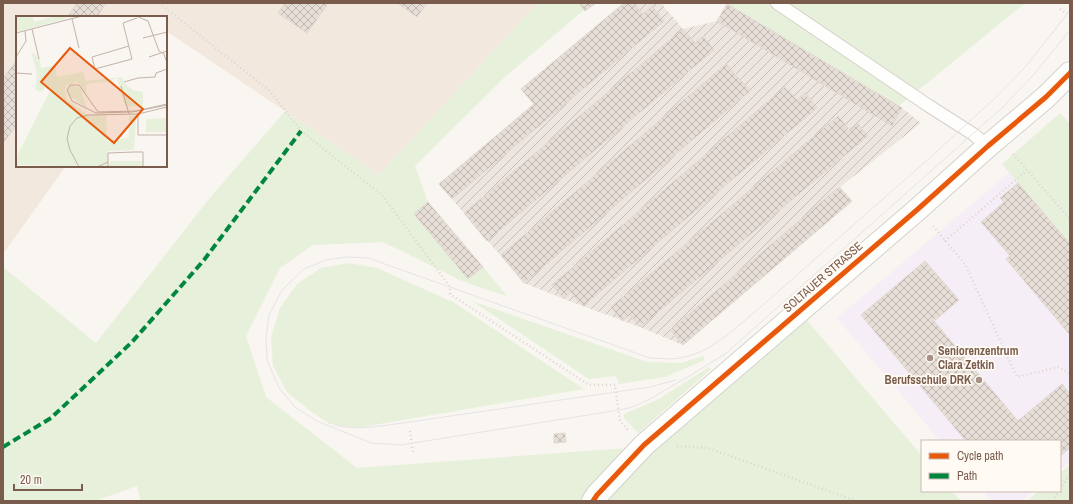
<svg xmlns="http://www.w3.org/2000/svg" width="1073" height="504" viewBox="0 0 1073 504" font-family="'Archivo Narrow',sans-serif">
<defs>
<pattern id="industrial-furrows" width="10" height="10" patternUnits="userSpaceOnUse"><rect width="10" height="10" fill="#ede5e0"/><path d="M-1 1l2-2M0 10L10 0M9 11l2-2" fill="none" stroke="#c5bdb8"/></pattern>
<pattern id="building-cross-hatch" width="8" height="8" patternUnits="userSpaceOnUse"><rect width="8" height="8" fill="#e6ded7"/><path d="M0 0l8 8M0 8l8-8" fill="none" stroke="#bfb7b1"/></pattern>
</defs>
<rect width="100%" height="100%" fill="#f9f5f0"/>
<path fill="#f2e8de" d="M3 3H538L379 175 285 111 166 31V17H17V166H66L3 254Z"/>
<path fill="url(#industrial-furrows)" d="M624 3H661L683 29 717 21 727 4 902 108 921 123 840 187 852 201 683 345 640 327 564 299 524 283 439 184 534 104 521 89Z"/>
<g fill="#f6eef6">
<path d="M1010 172 1070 244V462L1060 470V441H940L837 318Z"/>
<path d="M983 491H1034L1022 501H991Z"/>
</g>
<g fill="#e7f0db">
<path d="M538 3H579L584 10 506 76 415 166 428 202 414 214 468 279 483 267 507 296 481 288 460 280 383 242 313 245 280 268 246 336 266 397 357 468 642 447 799 311 922 456V491H952L961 501H141L137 486 95 501H3V267L96 343 209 199 285 111 379 175Z"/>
<path d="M726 3H1025L899 106Z"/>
<path d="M1060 113 1070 124V244L1002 164Z"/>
<path d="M349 263 377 268 453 302 584 389 356 428 330 424 309 410 287 392 273 366 271 337 280 308 297 284 321 268Z"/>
<path d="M472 301 647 362 681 363 703 356 705 360 665 377 619 384 616 376 589 379Z"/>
<path d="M709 367 711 369 638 433 624 418V414L659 399Z"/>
<path d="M1070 465V501H1027L1039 491H1060V473Z"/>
</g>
<g fill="url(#building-cross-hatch)" stroke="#e2d8d2">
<path d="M77 3H106L97 17H67Z"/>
<path d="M285 3H325L327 5 307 33 278 13Z"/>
<path d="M397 3H427L417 17Z"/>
<path d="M579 3H596L585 11Z"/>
<path d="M624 3H633L643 14 652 6 664 21 452 199 439 184 534 104 521 89Z"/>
<path d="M727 4 902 108 892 126 717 21Z"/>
<path d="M683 29 695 43 703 36 714 50 487 241 464 213Z"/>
<path d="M17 60V106L3 95V78Z"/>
<path d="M726 64 750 91 524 283 501 255Z"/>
<path d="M785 87 797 100 805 93 817 108 583 306 571 292 564 299 552 285Z"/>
<path d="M3 95 17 106V125L3 143Z"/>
<path d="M838 116 850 131 858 124 868 136 640 327 630 315 622 321 611 307Z"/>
<path d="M1018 183 1070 244V335L1006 259 1010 256 981 222 1004 202 1000 198Z"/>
<path d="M839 187 852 201 683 345 670 330Z"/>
<path d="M428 202 483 267 468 279 414 214Z"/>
<path d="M925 261 959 300 934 321 1018 421 1062 384 1070 394V448L1060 456V441H966L861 315Z"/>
<path d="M565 433 566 442 554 443V434Z"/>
</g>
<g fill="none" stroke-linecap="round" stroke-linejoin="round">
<g stroke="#d7d1cb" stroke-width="14">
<path id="lane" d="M777 3 929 106 973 134 988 146"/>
</g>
<g stroke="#d7d1cb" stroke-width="24">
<path id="street" d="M593 501 597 495 644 445 918 209 988 146 1046 97 1070 73"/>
</g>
<g stroke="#dcd5d0" stroke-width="2.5" stroke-dasharray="1 3" stroke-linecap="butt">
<path d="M159 3 270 91 301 131 383 196 450 287V294L589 385H615L620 421 628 430"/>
<path d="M1060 9 1070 16"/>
<path d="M1013 154 1070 219"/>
<path d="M933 226 965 264 1017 377 1059 367 1070 374"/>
<path d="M945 241 1027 170"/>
<path d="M410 431 413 452"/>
<path d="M677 446 708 448 856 501"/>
<path d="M1060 489 1070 474"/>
<path d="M1052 501 1059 491"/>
</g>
<use href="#lane" stroke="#fefefd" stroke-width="12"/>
<use href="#street" stroke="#fefefd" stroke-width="22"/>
<g stroke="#e6e3e7" stroke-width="1">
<path d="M1070 10 1053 32 1027 65 995 98 934 154 756 311C730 332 707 357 671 359 664 359 657 358 650 358L368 258 347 257 326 260 304 269 282 290 269 315 266 338 267 360 279 388 296 408 317 421 371 443 401 445 619 410C639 407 655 396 672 386 690 376 707 365 725 354L1003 107 1035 73 1070 30"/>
<path d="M335 425C353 430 370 427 389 425L650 387 676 380"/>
</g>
<path stroke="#00873e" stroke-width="4" stroke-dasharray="8 4" stroke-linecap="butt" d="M3 447 51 418 132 342 204 260 301 131"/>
<g stroke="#fffaf3" stroke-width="8">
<path id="cycleway" d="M593 501 597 495 644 445 918 209 988 146 1046 97 1070 73"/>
</g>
<use href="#cycleway" stroke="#e8590c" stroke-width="5"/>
</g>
<g fill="#a69286" stroke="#fffaf3" stroke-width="1.5">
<circle cx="930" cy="358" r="4"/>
<circle cx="979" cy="380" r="4"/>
</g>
<g text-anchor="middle" stroke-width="3.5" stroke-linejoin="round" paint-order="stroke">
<g font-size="12" fill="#7a5c4d" stroke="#fffaf3">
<text transform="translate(823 277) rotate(-41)" y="4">SOLTAUER STRASSE</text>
</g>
<g font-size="12" font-weight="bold" fill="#7a5c4d" stroke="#fffaf3" text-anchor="start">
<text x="938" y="355">Seniorenzentrum<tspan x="938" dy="14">Clara Zetkin</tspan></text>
<text x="971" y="384" text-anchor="end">Berufsschule DRK</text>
</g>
</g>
<g transform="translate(16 16)">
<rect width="151" height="151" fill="#f9f5f0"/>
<path d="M15 35 24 43 25 52 39 49 41 61 67 56 70 65 106 61 108 67 117 74 127 76V91L109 90 101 62 93 66 73 67 70 70 71 81 61 66 51 69 49 74 51 84 72 99H90L91 125 113 122V100H120L118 134 92 135V151L0 149V142L35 73 30 71 25 76 19 74 21 58ZM55 69 64 72 71 92 52 79V72ZM151 102V116H130V103ZM94 145H127V151H93Z" fill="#e7f0db"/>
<path d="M0 0H16L18 6 40 0 53 2 0 16Z" fill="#e7f0db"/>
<path fill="none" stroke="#c2b3aa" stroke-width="1" d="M120 0 132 5 143 35 148 38 151 47M56 3 63 32M16 13 23 43M0 17 66 0M127 22 151 16M113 30 76 41 79 53 116 43 107 7 121 2M0 41 10 25 9 15M133 41 151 35M0 57 16 58M108 66 122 62 139 61 140 57 151 53M105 70 113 98M151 88 120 95 82 96 63 69H54L51 74 56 85 80 97 116 96 151 89M122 98V119H151M63 151 54 134 51 123 54 110 61 102 72 99 122 98 151 91M81 151 92 146M92 151V137L118 136H127V151"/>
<path fill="#e8590c" fill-opacity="0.15" stroke="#e8590c" stroke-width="2" d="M54 32 127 93 98 127 25 66Z"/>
<rect width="151" height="151" fill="none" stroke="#7a5c4d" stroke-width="2"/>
</g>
<rect width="1073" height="504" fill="none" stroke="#7a5c4d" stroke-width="8"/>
<rect x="921" y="440" width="140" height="52" fill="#fffaf3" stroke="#cabbb1"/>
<rect x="929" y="453" width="20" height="6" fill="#e8590c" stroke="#cabbb1"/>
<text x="957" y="460" font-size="12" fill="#7a5c4d">Cycle path</text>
<rect x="929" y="473" width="20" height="6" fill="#00873e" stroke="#cabbb1"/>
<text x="957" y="480" font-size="12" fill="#7a5c4d">Path</text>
<path d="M14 484v6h68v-6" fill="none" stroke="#7a5c4d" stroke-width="2"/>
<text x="20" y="484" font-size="12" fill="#7a5c4d" stroke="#fffaf3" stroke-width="3" paint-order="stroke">20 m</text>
</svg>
